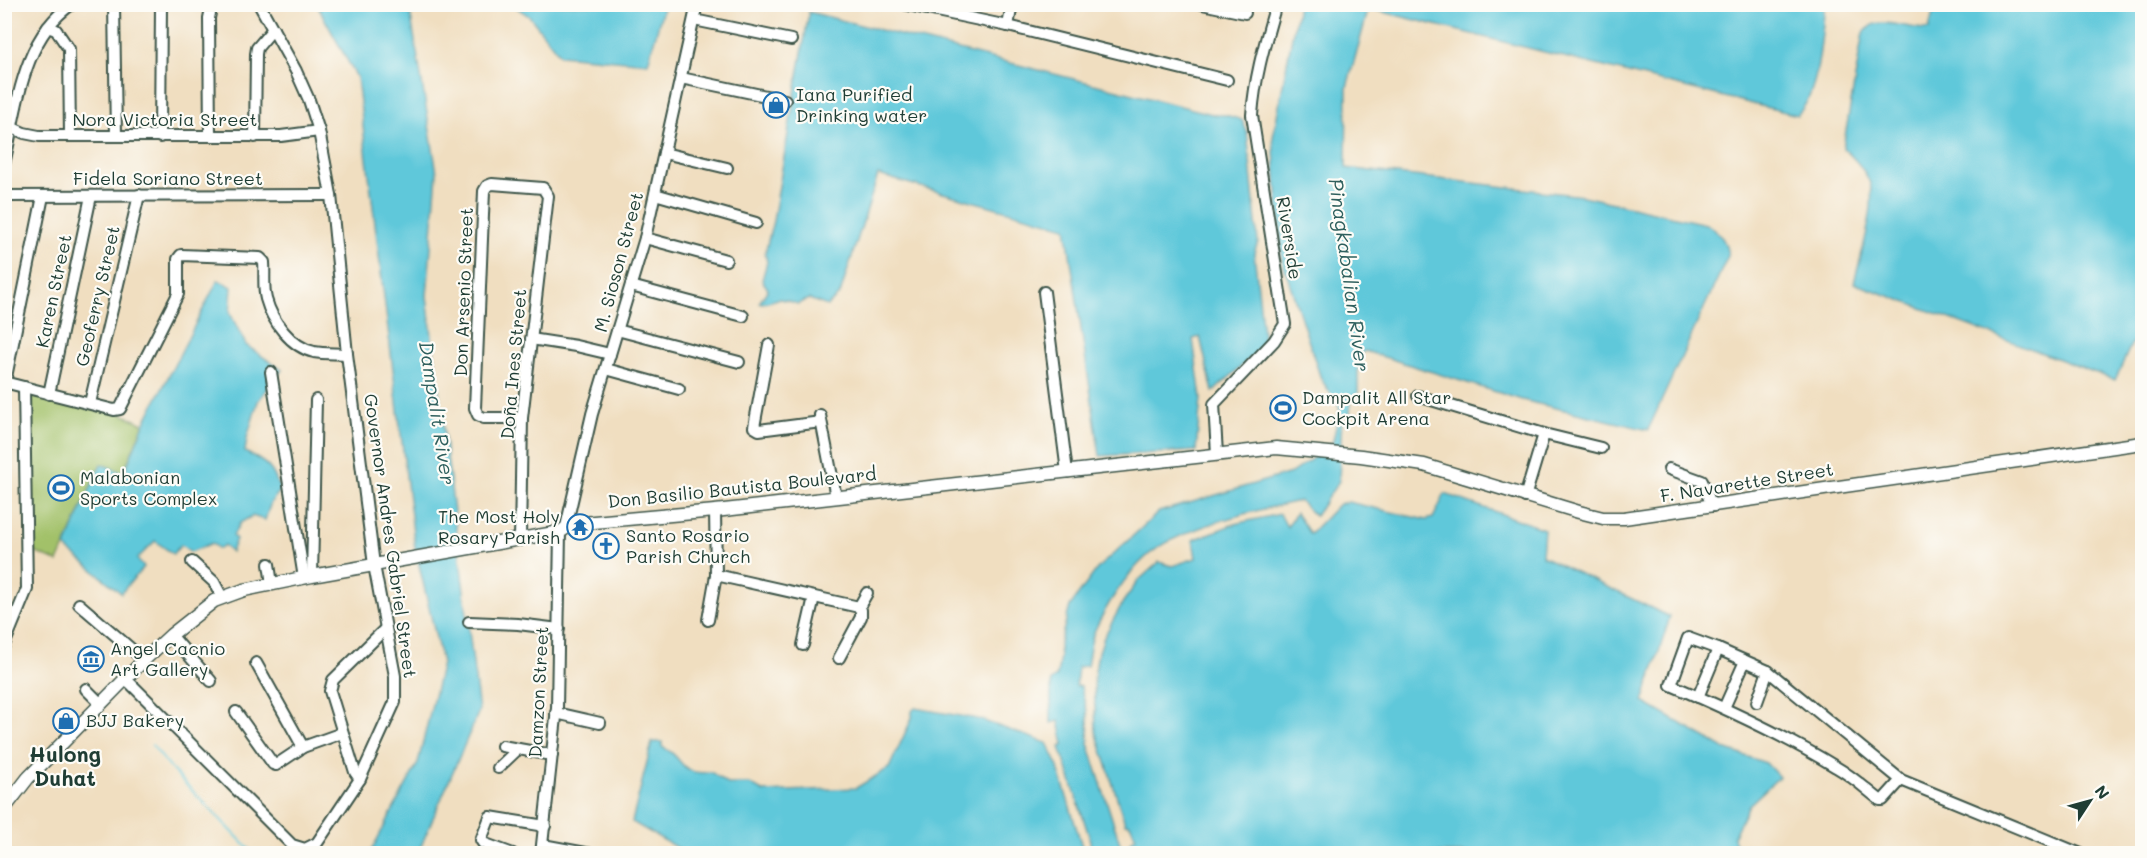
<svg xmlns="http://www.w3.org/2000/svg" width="2147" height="858" viewBox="0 0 2147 858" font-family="Mali,sans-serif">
<rect width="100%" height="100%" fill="#fdfcf7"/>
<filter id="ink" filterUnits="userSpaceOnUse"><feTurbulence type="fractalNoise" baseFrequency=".0167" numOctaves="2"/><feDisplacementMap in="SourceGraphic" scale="12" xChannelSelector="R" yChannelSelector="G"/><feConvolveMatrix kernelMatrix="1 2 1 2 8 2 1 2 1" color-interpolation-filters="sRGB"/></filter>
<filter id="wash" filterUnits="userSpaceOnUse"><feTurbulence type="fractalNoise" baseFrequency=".008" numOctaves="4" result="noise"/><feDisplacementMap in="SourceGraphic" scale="24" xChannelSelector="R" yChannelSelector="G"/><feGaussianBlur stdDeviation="1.35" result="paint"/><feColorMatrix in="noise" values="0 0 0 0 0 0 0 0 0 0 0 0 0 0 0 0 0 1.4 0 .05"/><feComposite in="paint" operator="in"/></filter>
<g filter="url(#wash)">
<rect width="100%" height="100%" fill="#f0dec0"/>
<path fill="#a2c169" stroke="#607f4e" stroke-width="1.5" d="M28 391 120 413 144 424 123 473 101 464 58 562 32 551Z"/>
<g fill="#5fc8da" stroke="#3f8287" stroke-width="1.5">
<path d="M317 5H409L437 173 427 296 479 711 418 853H370L418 763 442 663 415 548 357 78Z"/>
<path d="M513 5H664L648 63 560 55 530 17Z"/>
<path d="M1298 5H1825C1821 35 1820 94 1797 115L1375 10 1368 11 1347 87 1346 168 1583 196 1706 224C1720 232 1726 240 1728 256L1648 430 1522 400 1365 351 1358 355V394L1351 396 1350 417 1342 416 1339 481 1315 516 1300 501C1256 510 1177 528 1145 558 1125 576 1106 606 1095 630 1090 641 1089 655 1087 666L1078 667 1076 686H1081C1082 695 1085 702 1087 711 1089 722 1088 734 1089 746L1123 853H1092L1089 836 1060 747 1064 745 1059 721 1051 723V681L1057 676 1060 657 1059 646 1070 606 1097 569 1159 512 1291 473 1332 445 1340 408 1321 379 1282 260 1273 137Z"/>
<path d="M1935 5H2142V346L2132 343 2115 380 1854 283C1860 258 1878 203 1869 181 1864 168 1853 157 1843 148L1863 33C1867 30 1871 25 1875 24 1891 20 1912 30 1929 29Z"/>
<path d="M809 12 1216 115H1226L1242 120 1247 132 1258 242 1254 253 1263 333 1262 345 1257 352 1213 392 1200 337 1193 339 1201 398 1196 451 1100 456 1066 227 878 175 840 294 827 306 809 299 798 304C792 303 784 298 778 299 770 301 769 303 759 303L768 289 762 280 767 262 765 253 773 221Z"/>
<path d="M218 280 232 287 230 313 246 345 282 370 258 401 247 438 245 452C266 462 274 468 280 491L271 502 265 520 252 516 240 523 233 536 236 539 231 552 224 545 219 549 212 543 191 552 181 545 173 554 155 541 137 559 144 567 121 593 65 547 101 464 124 473 144 424Z"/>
<path d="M1445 494 1544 529 1542 556 1670 617 1643 702 1724 749 1766 763 1779 777 1749 805 1733 837 1737 853H1133L1130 841 1136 838 1130 824 1125 823 1096 731 1094 679 1097 658 1104 637 1123 602 1139 580 1159 562 1172 566 1196 558 1193 540 1234 524 1280 514 1287 527 1296 513 1310 534 1339 504 1348 502 1426 520 1433 518Z"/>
<path d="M915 708 978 719 1047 743 1056 761 1084 853H686L632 822 652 742H662V747C685 756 678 777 711 772L728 784H750L764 792 856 788 889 768 912 718V711Z"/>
</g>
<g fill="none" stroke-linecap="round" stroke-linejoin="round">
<path stroke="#5fc8da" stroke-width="2" d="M152 745 172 770 254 854"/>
</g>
</g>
<g filter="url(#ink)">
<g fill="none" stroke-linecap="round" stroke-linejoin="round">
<g stroke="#3e5549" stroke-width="14">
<g id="minor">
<path d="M114 4 116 136"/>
<path d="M903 4 1008 26 1227 80"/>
<path d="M1202 4 1245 13"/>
<path d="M694 20 791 40"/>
<path d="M1008 26 1012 4"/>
<path d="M48 27 56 30 69 49 70 136"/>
<path d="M681 78 785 100"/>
<path d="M13 128 24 133 39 136H281L319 131"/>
<path d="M210 136 209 18 212 4"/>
<path d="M160 137 161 4"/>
<path d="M255 137 256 54 257 48 273 29"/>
<path d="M664 153 727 168"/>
<path d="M4 164C17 110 21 39 72 4"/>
<path d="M655 194 756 223"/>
<path d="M4 196 331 195"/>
<path d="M645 238 726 260"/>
<path d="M631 286 743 316"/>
<path d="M1044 292 1067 472"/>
<path d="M617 330 739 362"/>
<path d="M531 339 576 346 610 354"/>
<path d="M769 345 754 427 759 430 821 422"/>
<path d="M606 369 679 389"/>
<path d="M271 372 304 578"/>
<path d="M4 382 114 410 120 409 178 294V259L181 255 260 258 264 262C265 274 263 288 266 299 272 321 291 347 314 352 325 354 336 353 347 354"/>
<path d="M5 382 43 196"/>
<path d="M49 394 91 196"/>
<path d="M1418 396 1544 434 1601 448"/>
<path d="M90 403 139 195"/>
<path d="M820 415 836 497"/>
<path d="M1217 454 1214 404 1274 341 1285 324 1252 115C1255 75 1265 43 1276 4"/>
<path d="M1669 469 1702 481 1712 506"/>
<path d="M1525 497 1544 434"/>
<path d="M566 527 592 414 645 238 697 4"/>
<path d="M520 540 522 418 548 196 543 188 492 184 487 186 484 191 475 408 478 415 484 418H522"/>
<path d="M192 562 214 582 222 597"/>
<path d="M269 564 272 584"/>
<path d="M716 575 859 607 861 610V617L839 658"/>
<path d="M312 576 316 400"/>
<path d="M79 604 144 660"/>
<path d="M859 607 867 593"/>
<path d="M708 620 716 575 715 511"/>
<path d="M469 622 518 624 559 629"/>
<path d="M171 635 211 681"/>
<path d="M4 645 27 589 24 387"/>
<path d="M803 645 814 597"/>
<path d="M256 663 303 747"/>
<path d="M126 679 292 845 305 849 317 843 360 779 395 702V676L374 565 347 354 331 195 319 131 309 100 296 71 259 4"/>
<path d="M86 689 101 704"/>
<path d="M1698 697 1718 649"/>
<path d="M1757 702 1768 671"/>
<path d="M1724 708 1745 661"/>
<path d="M236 712 273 764 276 765 303 747 342 733"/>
<path d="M556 713 600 723"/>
<path d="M502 746 552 755"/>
<path d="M498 768 518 749"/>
<path d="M360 779 355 772 330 691 333 680 385 629"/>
<path d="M1901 780 1883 800H1880C1866 789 1852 776 1836 767 1784 735 1727 709 1671 685L1688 638 1718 649 1768 671 1901 780 2081 854"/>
<path d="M543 845 591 854"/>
<path d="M513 854 483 843 481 840 490 817 545 826"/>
<path d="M541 854 557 708 560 532"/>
</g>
</g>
<g stroke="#3e5549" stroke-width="15">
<path id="major" d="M4 809 28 778 144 660 171 635 214 601 244 590 312 576 560 532 572 524 715 511 1276 448 1361 456 1424 465 1579 512 1603 518H1624L2142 443"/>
</g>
<use href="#minor" stroke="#fff" stroke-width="10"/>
<use href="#major" stroke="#fff" stroke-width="12"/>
</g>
</g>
<defs>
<g id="shop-ring" transform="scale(1.35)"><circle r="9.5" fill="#fdfcf7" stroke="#1f6fb2" stroke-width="1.5"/><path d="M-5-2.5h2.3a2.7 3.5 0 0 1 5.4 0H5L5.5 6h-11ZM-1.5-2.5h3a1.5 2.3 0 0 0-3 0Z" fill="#1f6fb2"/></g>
<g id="stadium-ring" transform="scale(1.35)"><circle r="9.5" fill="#fdfcf7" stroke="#1f6fb2" stroke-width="1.5"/><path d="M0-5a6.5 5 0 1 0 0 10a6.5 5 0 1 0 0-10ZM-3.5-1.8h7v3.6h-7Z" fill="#1f6fb2"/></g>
<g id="temple-ring" transform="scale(1.35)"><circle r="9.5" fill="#fdfcf7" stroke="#1f6fb2" stroke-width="1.5"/><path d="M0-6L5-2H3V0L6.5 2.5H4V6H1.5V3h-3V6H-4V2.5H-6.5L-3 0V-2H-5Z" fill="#1f6fb2"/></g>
<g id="church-ring" transform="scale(1.35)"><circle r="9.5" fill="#fdfcf7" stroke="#1f6fb2" stroke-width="1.5"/><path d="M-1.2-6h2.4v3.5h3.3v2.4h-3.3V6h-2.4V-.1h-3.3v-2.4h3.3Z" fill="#1f6fb2"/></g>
<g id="museum-ring" transform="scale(1.35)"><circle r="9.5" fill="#fdfcf7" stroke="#1f6fb2" stroke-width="1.5"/><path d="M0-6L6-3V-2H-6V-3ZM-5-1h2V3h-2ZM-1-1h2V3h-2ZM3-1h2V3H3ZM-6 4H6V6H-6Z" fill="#1f6fb2"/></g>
</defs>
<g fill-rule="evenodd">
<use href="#shop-ring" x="776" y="105"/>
<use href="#stadium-ring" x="1283" y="408"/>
<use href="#stadium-ring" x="61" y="488"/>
<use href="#temple-ring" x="580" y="527"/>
<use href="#church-ring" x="606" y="546"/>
<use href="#museum-ring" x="91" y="659"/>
<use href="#shop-ring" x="66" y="721"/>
</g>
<g text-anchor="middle" stroke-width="4.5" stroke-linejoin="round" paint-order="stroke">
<g font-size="18" fill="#1f3d34" stroke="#fdfcf7" text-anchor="start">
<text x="796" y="101">Iana Purified<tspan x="796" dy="21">Drinking water</tspan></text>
<text x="1302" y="404">Dampalit All Star<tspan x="1302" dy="21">Cockpit Arena</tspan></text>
<text x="80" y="484">Malabonian<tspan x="80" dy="21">Sports Complex</tspan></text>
<text x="560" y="523" text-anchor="end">The Most Holy<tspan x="560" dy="21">Rosary Parish</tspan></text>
<text x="626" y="542">Santo Rosario<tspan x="626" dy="21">Parish Church</tspan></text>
<text x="110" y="655">Angel Cacnio<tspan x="110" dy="21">Art Gallery</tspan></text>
<text x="86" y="727">BJJ Bakery</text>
</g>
<g font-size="18" fill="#1f3d34" stroke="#fdfcf7">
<text x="165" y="126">Nora Victoria Street</text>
<text x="168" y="185">Fidela Soriano Street</text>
<text transform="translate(1289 238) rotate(81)" y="6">Riverside</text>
<text transform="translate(619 262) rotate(-75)" y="6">M. Sioson Street</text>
<text transform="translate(54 291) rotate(-78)" y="6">Karen Street</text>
<text transform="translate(464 292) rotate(-88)" y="6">Don Arsenio Street</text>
<text transform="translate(98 296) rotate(-77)" y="6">Geoferry Street</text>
<text transform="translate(514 364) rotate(-85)" y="6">Doña Ines Street</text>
<text transform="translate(1747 483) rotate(-9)" y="6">F. Navarette Street</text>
<text transform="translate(742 488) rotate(-6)" y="6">Don Basilio Bautista Boulevard</text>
<text transform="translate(390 536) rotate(82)" y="6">Governor Andres Gabriel Street</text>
<text transform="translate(539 692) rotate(-87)" y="6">Damzon Street</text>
</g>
<g font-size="20" font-style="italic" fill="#2f605e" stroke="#fdfcf7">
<text transform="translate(1349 275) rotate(82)" y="7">Pinagkabalian River</text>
<text transform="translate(437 413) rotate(81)" y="7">Dampalit River</text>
</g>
<g font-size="21" font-weight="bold" fill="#1f3d34" stroke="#fdfcf7">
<text x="65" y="762">Hulong<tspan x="65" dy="24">Duhat</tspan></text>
</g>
</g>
<rect width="2147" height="858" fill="none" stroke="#fdfcf7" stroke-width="24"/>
<g transform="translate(2090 801) rotate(54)" stroke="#fdfcf7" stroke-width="4.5" paint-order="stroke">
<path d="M0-4.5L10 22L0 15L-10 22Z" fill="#1f3d34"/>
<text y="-9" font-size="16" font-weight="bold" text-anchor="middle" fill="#1f3d34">N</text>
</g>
</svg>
